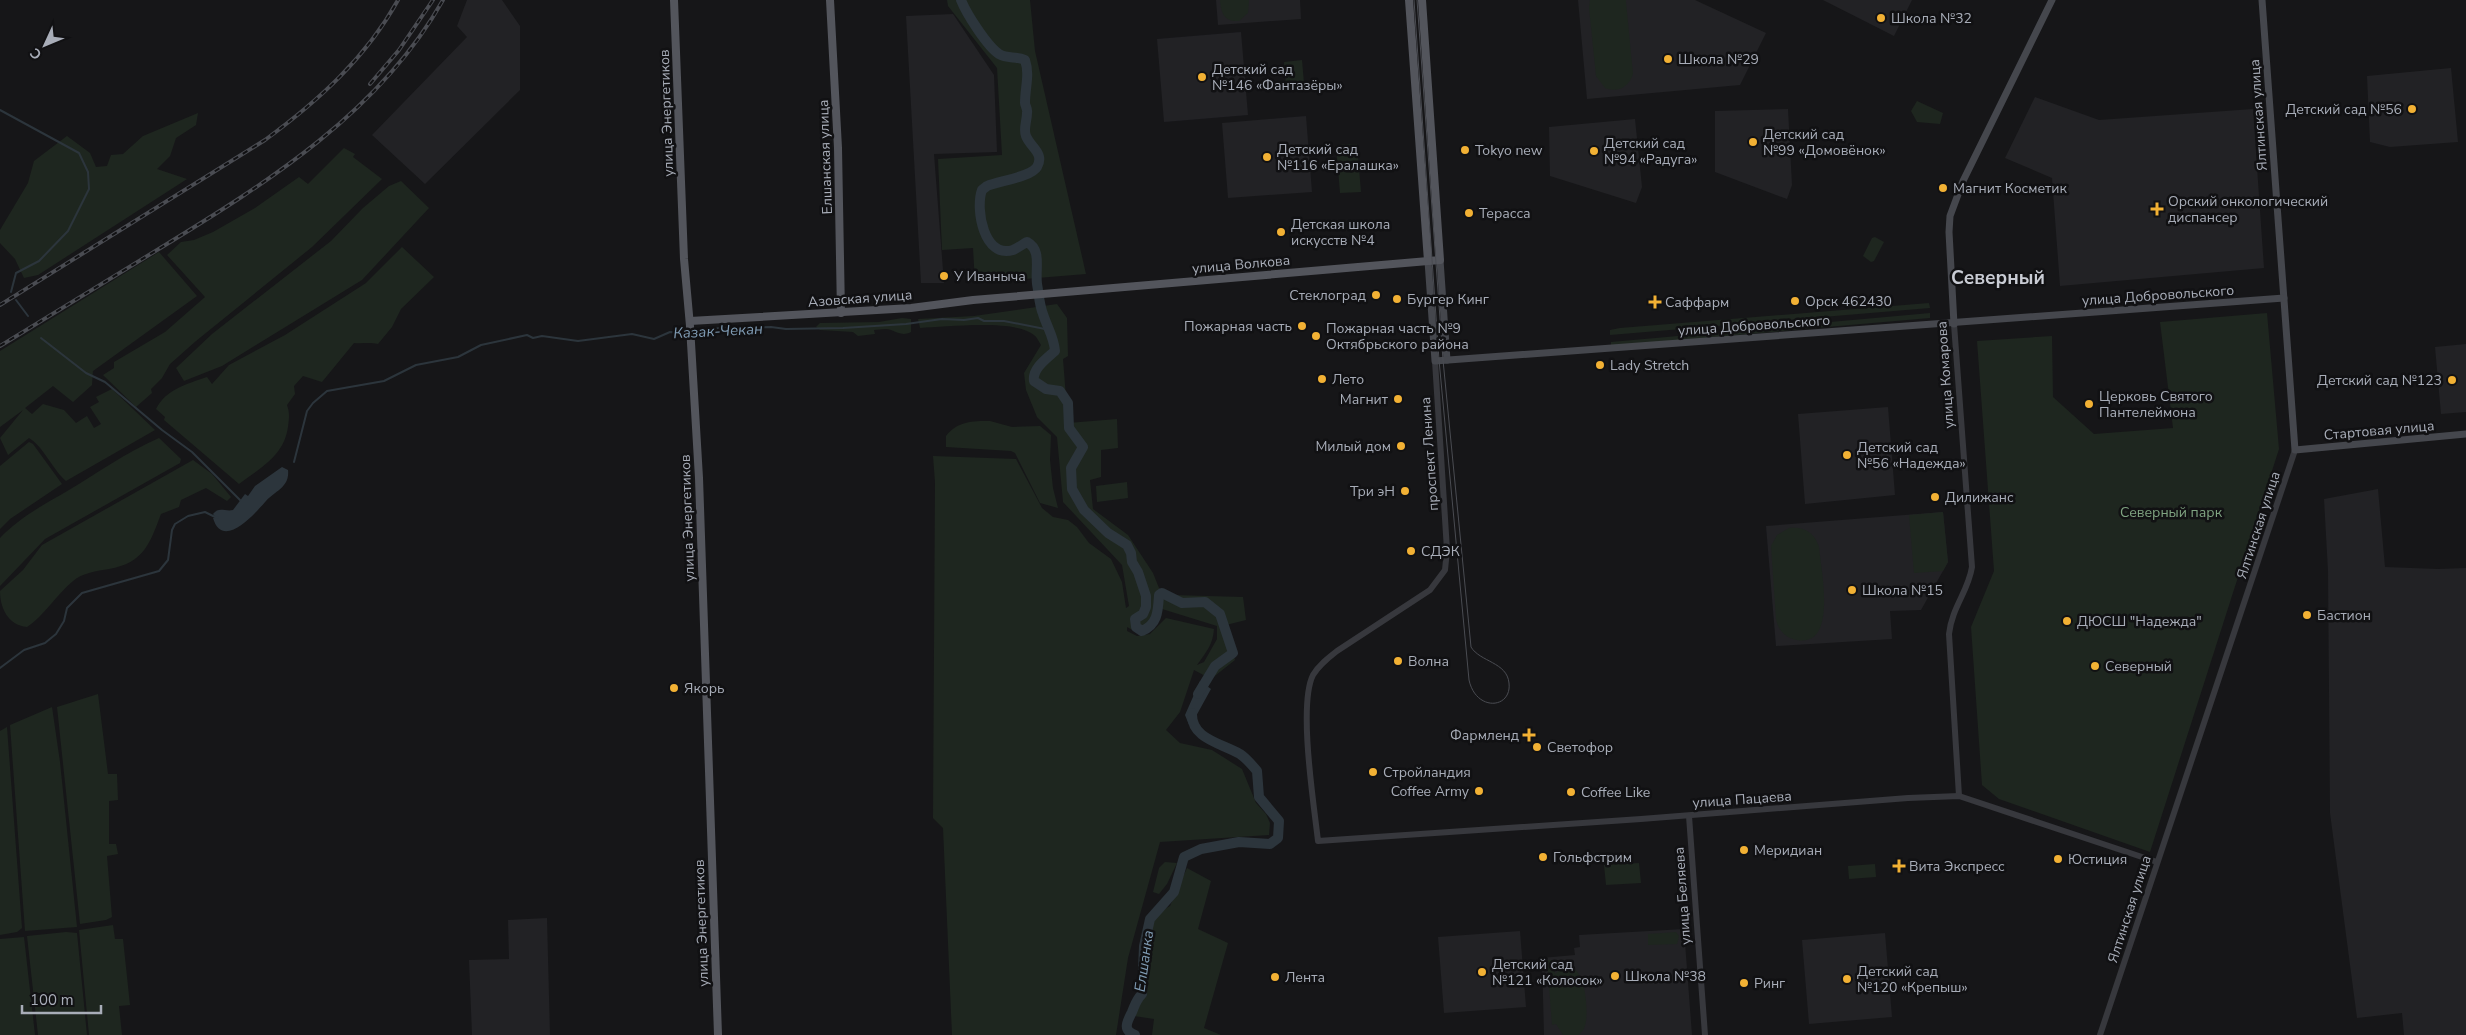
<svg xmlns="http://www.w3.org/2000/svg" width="2466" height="1035" viewBox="0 0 2466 1035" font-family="'Nunito Sans',sans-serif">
<rect width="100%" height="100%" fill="#161618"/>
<g fill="#222225">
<path d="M467 0H502L520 26V90L425 184 372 135 467 37 457 26Z"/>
<path d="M1216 0H1300L1301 19 1218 25Z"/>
<path d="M1578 0H1695L1766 33 1740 85 1587 99Z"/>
<path d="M1823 0H1912L1894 36Z"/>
<path d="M953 14 994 75 997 152 934 154 944 283H921L906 16Z"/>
<path d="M1241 32 1248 115 1164 122 1157 39Z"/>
<path d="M2451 68 2458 142 2390 147 2370 142 2367 76Z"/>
<path d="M2035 97 2099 120 2253 109 2264 268 2060 286 2052 178 2005 158Z"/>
<path d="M1788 109 1792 185 1787 199 1715 172V111Z"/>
<path d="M1306 116 1312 192 1228 198 1222 123Z"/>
<path d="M1635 119 1642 187 1636 203 1550 176 1549 127Z"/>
<path d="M2466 344V412L2441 414 2435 347Z"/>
<path d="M1888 407 1895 495 1805 504 1798 414Z"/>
<path d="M2378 489 2385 567 2438 569 2466 568V1035H2404L2402 1013 2357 1018 2330 813 2328 571 2324 499Z"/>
<path d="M1943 512 1948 562 1921 610 1890 611 1892 639 1776 646 1766 526Z"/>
<path d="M547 918 550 1035H472L469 960 509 959 508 920Z"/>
<path d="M1684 929 1692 1035H1544L1542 958 1575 955 1574 948 1580 947 1579 935Z"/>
<path d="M1520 931 1526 1007 1444 1013 1438 937Z"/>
<path d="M1885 933 1892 1017 1809 1024 1802 940Z"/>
</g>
<g fill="#1e261f" fill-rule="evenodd">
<path d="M947 0H1030L1035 51 1086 274 975 283 973 248 942 250 938 159 1002 155 997 68 948 6Z"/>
<path d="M1220 0H1249L1248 13 1239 21C1224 22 1221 13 1220 0Z"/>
<path d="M1590 0H1626V2L1633 74C1629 87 1618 93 1605 88L1596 76 1589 8Z"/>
<path d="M1302 60 1304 83 1286 84 1284 62Z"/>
<path d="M1917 101 1943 113 1940 124 1917 122 1911 111Z"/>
<path d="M198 113 196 125 176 138 170 156 157 169 187 179 38 275 24 278 15 259 0 243V230L28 183 34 161 67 136 90 153 96 167 107 166 111 155 123 154 143 136Z"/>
<path d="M1357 144 1361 192 1340 193 1336 145Z"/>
<path d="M344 148 355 154 353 157 382 179 312 247 196 341 170 364 162 378 151 389 152 393 136 407 103 375 114 368V362L165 332 205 297 167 255 181 242 194 240 213 232 255 208 299 177 308 184Z"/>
<path d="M401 181 429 208 362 280 222 366 184 381 176 368 212 334 331 241 363 208 389 186Z"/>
<path d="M1875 237 1884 242 1874 261 1871 262 1863 256 1872 238Z"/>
<path d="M402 247 434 277 401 309 392 327 378 344C369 342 363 344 354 343L322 382 303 376 294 386 295 394 287 405C290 413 289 419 288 427 284 456 260 468 239 484L164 420 165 417 156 409C166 389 187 384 207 377L212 384 229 365 285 335 366 283Z"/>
<path d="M159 252 197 296 93 371 92 385 73 402 53 386 25 408 32 414 43 404 64 410 76 423 87 416 94 428 101 424 90 407 99 402 96 397 112 389 155 430 66 481C53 470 43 446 29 438L8 455 0 438 23 410 0 427V351Z"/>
<path d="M1929 303 1930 308 1610 335V330L1620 328Z"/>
<path d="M1057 304 1067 318 1068 356 1063 359 1068 423 1117 419 1118 448 1101 450V477L1090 480 1093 509 1128 535 1153 573 1159 588 1172 595 1243 597 1246 620 1226 625 1235 660 1211 679 1194 670 1180 712 1166 730 1180 743 1212 750 1242 769 1256 803 1266 814 1270 823 1269 835 1160 842 1128 958 1116 1035H952L943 828 933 818 935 482 933 456 1016 459 1042 508 1053 517 1068 520 1077 527 1089 543 1111 559 1122 582 1126 608 1129 606 1122 565 1063 502 1057 437 1037 417 1026 390 1024 373 1041 345C1039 342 1037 337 1034 335 1015 319 946 327 920 328L918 319 974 316ZM1162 609 1217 626V639L1204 662 1197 665C1206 652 1213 645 1214 629L1166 618 1150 634 1137 636 1127 631V627L1138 633 1152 628Z"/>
<path d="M1930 313V318L1611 346V342Z"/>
<path d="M2267 313 2279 449 2150 852 1999 799 1982 785 1971 627 1994 571 1977 341 2052 336 2053 397 2094 434 2173 428 2160 322Z"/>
<path d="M902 318 911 319V332C903 336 899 333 891 330 886 328 879 330 874 330L875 334 858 336 853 332 820 330 816 327 820 323 879 322Z"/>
<path d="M990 421 1012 427 1040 426 1051 435 1050 460 1053 488 1058 508 1040 503 1015 453 1011 451 946 447V436C958 421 972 421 990 421Z"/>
<path d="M159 438 181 459 180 463 45 539 0 586V538C20 517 45 504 69 490 99 472 127 452 159 438Z"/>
<path d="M29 442 33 444 62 484 10 519 0 529V466Z"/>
<path d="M193 460 212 474 231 497 227 501 206 488 181 500 179 507 161 514C150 543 144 563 109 569 97 571 82 573 73 581 56 595 45 615 27 627 8 625 0 608 0 591L23 570 42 545Z"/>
<path d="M1127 482 1128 498 1097 502 1096 486Z"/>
<path d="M1943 512 1948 562 1943 571 1914 573 1909 515Z"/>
<path d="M1789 528C1804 526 1815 533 1819 547 1821 570 1839 653 1793 639 1784 636 1778 629 1776 619L1771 546 1777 535Z"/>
<path d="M98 694 108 774H117L118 800 109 801V844H116L118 854 107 856 112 917 106 920 80 924 57 707Z"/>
<path d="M52 707 60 762 77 927 25 931 10 725Z"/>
<path d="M7 727 22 928 17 932 0 935V731Z"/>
<path d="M1165 862 1177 863 1167 884 1159 894 1153 892 1159 868Z"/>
<path d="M1639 863 1641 883 1606 885 1604 865Z"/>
<path d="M1875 864 1876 877 1849 879 1848 866Z"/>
<path d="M1187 868 1211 881 1198 929 1228 943 1204 1028 1221 1035H1152L1154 1019 1134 1016 1155 914 1170 906Z"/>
<path d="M113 925 115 939H123L130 1005 119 1006 122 1035H89L79 930Z"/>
<path d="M66 932 77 933 87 1035H38L27 936Z"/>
<path d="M1676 932 1679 936 1677 944 1648 945V934Z"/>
<path d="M24 937 35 1035H0V939Z"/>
<path d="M1547 960H1554L1555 974C1584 945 1590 1010 1585 1026 1584 1030 1581 1033 1578 1035H1563L1556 1024 1552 1025Z"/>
</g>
<g fill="#2c353c">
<path d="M282 467 288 470C290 487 275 491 266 501 257 511 223 552 213 518H216L213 514C219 506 225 512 233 510L245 494 248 496 255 486Z"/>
<path d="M1200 681 1211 689 1195 718 1194 726 1189 725 1185 715Z"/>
</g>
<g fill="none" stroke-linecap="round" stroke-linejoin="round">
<g stroke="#2c353c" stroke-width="2">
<path d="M0 110 79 153 88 172 89 189 68 231 39 261 16 273 11 292"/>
<path d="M16 300 28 316"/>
<path d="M692 333 719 328 771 327 786 329 843 328 906 324 942 319 964 320 978 318 984 321H1004L1050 330"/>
<path d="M41 338 86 373 105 382 162 430 192 452 240 500"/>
<path d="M294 462 307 411 313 403 327 391 384 381 416 365 458 357 481 345 527 335 533 338 542 336 578 341 632 334 654 339 670 332 687 333"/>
<path d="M0 668 24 650 45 643 56 634 64 621 67 608 82 593 159 571 168 560 172 530 175 524 188 516 205 512 217 518 218 517"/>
</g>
<g stroke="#2c353c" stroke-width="10">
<path d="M961 0C966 13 987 46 999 54 1007 59 1016 56 1025 60 1030 75 1025 87 1025 103 1025 106 1028 109 1027 113 1027 121 1023 129 1026 136 1030 147 1045 153 1037 167 1031 177 999 181 987 186L982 190C975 209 984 259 1013 250 1018 248 1023 244 1027 242 1042 250 1035 268 1037 284 1039 294 1039 304 1043 314 1047 327 1054 337 1055 351 1046 359 1032 369 1034 381L1046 389 1060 391 1068 403 1069 428 1083 447 1071 468 1072 489 1084 510 1108 533 1127 545 1131 553 1132 562 1138 572 1146 596V607L1143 614 1135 619 1136 627 1142 631C1158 624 1158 611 1159 595L1162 593 1182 603 1205 602 1220 614 1233 653 1215 666 1198 694"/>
<path d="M1135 1035C1122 1030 1127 1022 1132 1012 1135 1005 1136 1000 1142 994L1144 946 1150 919 1174 892 1184 857 1201 849 1239 842 1270 844 1278 838 1279 821 1259 797 1257 771C1252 765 1246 758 1240 754 1221 743 1191 739 1192 713"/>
</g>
<g stroke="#37383d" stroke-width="6">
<path d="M1954 324 1972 567C1968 592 1952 607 1949 634L1959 796"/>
<path d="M1435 361 1447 550 1445 570 1430 590 1337 651C1328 658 1319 665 1313 675 1298 705 1314 805 1318 841L1641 819 1908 798 1959 796 2157 862"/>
<path d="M1689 816 1705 1035"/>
<path d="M2100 1035 2295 450"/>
</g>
<g stroke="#45474d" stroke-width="7">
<path d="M2262 0 2295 450 2466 434"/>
<path d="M1440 260 1447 360"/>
<path d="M1428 261 1435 361 2284 298"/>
<path d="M1954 324 1949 232 1950 216 1963 181 2052 0"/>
</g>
<g stroke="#53555c" stroke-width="8">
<path d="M674 0 684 259 690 326 699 478 718 1035"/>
<path d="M830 0 838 148 841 313"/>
<path d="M1409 0 1428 261"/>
<path d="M690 321 911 308 973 300 1440 260 1422 0"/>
</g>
<path stroke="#4a4c52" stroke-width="1" d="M1414 0 1439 360 1469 680C1476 712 1512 709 1509 683 1507 662 1480 662 1471 647L1443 360 1417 0"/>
<g stroke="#4a4c52" stroke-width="4">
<g id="rail">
<path d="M370 84 399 50 433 0"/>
<path d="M0 305 265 140C318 101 366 58 398 0"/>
<path d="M0 346C54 313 108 280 162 247 268 182 380 112 443 0"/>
</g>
</g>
<use href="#rail" stroke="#111113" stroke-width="2" stroke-dasharray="5.5" stroke-linecap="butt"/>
</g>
<g fill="#f2b134" stroke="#111113" stroke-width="2">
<circle cx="1881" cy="18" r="5"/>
<circle cx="1668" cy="59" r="5"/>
<circle cx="1202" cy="77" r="5"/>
<circle cx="2412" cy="109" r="5"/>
<circle cx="1753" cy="142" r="5"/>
<circle cx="1465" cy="150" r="5"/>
<circle cx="1594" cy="151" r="5"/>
<circle cx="1267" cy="157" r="5"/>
<circle cx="1943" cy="188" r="5"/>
<path d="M2154.5 201.5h5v5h5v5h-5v5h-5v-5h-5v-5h5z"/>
<circle cx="1469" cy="213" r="5"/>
<circle cx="1281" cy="232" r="5"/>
<circle cx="944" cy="276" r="5"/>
<circle cx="1376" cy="295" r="5"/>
<circle cx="1397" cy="299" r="5"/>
<circle cx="1795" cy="301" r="5"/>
<path d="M1652.5 294.5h5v5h5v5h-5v5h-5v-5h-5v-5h5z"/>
<circle cx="1302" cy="326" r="5"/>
<circle cx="1316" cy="336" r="5"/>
<circle cx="1600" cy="365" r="5"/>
<circle cx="1322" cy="379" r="5"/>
<circle cx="2452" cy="380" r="5"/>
<circle cx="1398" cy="399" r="5"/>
<circle cx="2089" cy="404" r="5"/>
<circle cx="1401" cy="446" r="5"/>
<circle cx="1847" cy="455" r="5"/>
<circle cx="1405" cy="491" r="5"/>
<circle cx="1935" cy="497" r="5"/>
<circle cx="1411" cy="551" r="5"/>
<circle cx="1852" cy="590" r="5"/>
<circle cx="2307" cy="615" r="5"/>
<circle cx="2067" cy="621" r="5"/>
<circle cx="1398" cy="661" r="5"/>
<circle cx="2095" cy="666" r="5"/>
<circle cx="674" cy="688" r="5"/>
<path d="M1526.5 727.5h5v5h5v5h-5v5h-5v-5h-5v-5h5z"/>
<circle cx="1537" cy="747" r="5"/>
<circle cx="1373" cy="772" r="5"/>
<circle cx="1479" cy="791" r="5"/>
<circle cx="1571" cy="792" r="5"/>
<circle cx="1744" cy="850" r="5"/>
<circle cx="1543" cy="857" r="5"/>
<circle cx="2058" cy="859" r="5"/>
<path d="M1896.5 858.5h5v5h5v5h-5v5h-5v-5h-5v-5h5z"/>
<circle cx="1482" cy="972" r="5"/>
<circle cx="1615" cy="976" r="5"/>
<circle cx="1275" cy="977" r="5"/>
<circle cx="1847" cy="979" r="5"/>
<circle cx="1744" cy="983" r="5"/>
</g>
<g text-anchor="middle" stroke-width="5" stroke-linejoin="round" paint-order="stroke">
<g font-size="14" fill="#a8adb8" stroke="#111113" text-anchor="start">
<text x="1891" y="23">Школа №32</text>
<text x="1678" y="64">Школа №29</text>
<text x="1212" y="74">Детский сад<tspan x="1212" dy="16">№146 «Фантазёры»</tspan></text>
<text x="2402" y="114" text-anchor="end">Детский сад №56</text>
<text x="1763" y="139">Детский сад<tspan x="1763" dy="16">№99 «Домовёнок»</tspan></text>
<text x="1604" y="148">Детский сад<tspan x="1604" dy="16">№94 «Радуга»</tspan></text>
<text x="1277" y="154">Детский сад<tspan x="1277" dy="16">№116 «Ералашка»</tspan></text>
<text x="1475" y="155">Tokyo new</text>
<text x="1953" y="193">Магнит Косметик</text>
<text x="2168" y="206">Орский онкологический<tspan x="2168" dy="16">диспансер</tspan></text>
<text x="1479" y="218">Терасса</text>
<text x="1291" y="229">Детская школа<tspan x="1291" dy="16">искусств №4</tspan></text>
<text x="954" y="281">У Иваныча</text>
<text x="1366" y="300" text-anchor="end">Стеклоград</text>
<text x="1407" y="304">Бургер Кинг</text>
<text x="1805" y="306">Орск 462430</text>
<text x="1665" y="307">Саффарм</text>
<text x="1292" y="331" text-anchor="end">Пожарная часть</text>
<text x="1326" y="333">Пожарная часть №9<tspan x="1326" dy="16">Октябрьского района</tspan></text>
<text x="1610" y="370">Lady Stretch</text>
<text x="1332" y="384">Лето</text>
<text x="2442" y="385" text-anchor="end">Детский сад №123</text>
<text x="2099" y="401">Церковь Святого<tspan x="2099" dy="16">Пантелеймона</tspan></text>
<text x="1388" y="404" text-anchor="end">Магнит</text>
<text x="1391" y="451" text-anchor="end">Милый дом</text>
<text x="1857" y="452">Детский сад<tspan x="1857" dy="16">№56 «Надежда»</tspan></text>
<text x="1395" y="496" text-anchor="end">Три эН</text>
<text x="1945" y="502">Дилижанс</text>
<text x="1421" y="556">СДЭК</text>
<text x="1862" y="595">Школа №15</text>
<text x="2317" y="620">Бастион</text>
<text x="2077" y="626">ДЮСШ "Надежда"</text>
<text x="1408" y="666">Волна</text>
<text x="2105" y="671">Северный</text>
<text x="684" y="693">Якорь</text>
<text x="1519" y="740" text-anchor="end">Фармленд</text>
<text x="1547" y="752">Светофор</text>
<text x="1383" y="777">Стройландия</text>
<text x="1469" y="796" text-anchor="end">Coffee Army</text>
<text x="1581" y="797">Coffee Like</text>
<text x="1754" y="855">Меридиан</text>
<text x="1553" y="862">Гольфстрим</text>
<text x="2068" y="864">Юстиция</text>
<text x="1909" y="871">Вита Экспресс</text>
<text x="1492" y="969">Детский сад<tspan x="1492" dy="16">№121 «Колосок»</tspan></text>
<text x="1857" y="976">Детский сад<tspan x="1857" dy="16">№120 «Крепыш»</tspan></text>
<text x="1625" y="981">Школа №38</text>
<text x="1285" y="982">Лента</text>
<text x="1754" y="988">Ринг</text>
</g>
<g font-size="14" fill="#a8adb8" stroke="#111113">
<text transform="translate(666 113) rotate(-92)" y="5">улица Энергетиков</text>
<text transform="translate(2258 115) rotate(-94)" y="5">Ялтинская улица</text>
<text transform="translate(825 157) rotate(-92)" y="5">Елшанская улица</text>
<text transform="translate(1241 264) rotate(-5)" y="5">улица Волкова</text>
<text transform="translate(2158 295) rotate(-4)" y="5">улица Добровольского</text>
<text transform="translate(860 298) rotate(-4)" y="5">Азовская улица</text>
<text transform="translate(1754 325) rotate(-4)" y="5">улица Добровольского</text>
<text transform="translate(1945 375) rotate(-94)" y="5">улица Комарова</text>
<text transform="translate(2379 430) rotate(-5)" y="5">Стартовая улица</text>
<text transform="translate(1429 454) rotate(-94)" y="5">проспект Ленина</text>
<text transform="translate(687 518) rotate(-92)" y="5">улица Энергетиков</text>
<text transform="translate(2258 525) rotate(-72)" y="5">Ялтинская улица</text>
<text transform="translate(1742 799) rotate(-4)" y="5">улица Пацаева</text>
<text transform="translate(1682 896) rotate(-94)" y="5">улица Беляева</text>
<text transform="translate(2129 909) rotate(-72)" y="5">Ялтинская улица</text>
<text transform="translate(701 923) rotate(-92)" y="5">улица Энергетиков</text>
</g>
<g font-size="14" fill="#7fa381" stroke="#111113">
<text x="2171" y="517">Северный парк</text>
</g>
<g font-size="15" font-style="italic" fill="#7f9bb3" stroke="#111113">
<text transform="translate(718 331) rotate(-3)" y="5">Казак-Чекан</text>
<text transform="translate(1144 961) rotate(-82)" y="5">Елшанка</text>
</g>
<g font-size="19" font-weight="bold" fill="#c9ccd4" stroke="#111113">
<text x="1998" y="284">Северный</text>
</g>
</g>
<g transform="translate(45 45) rotate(226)" stroke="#111113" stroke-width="4" paint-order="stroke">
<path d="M0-4L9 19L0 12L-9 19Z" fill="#a8adb8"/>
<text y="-8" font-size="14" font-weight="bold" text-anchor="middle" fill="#a8adb8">С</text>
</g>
<path d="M22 1005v8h79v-8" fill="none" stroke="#a8adb8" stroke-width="2.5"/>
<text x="30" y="1005" font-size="15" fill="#a8adb8" stroke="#111113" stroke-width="4" paint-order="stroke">100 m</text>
</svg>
